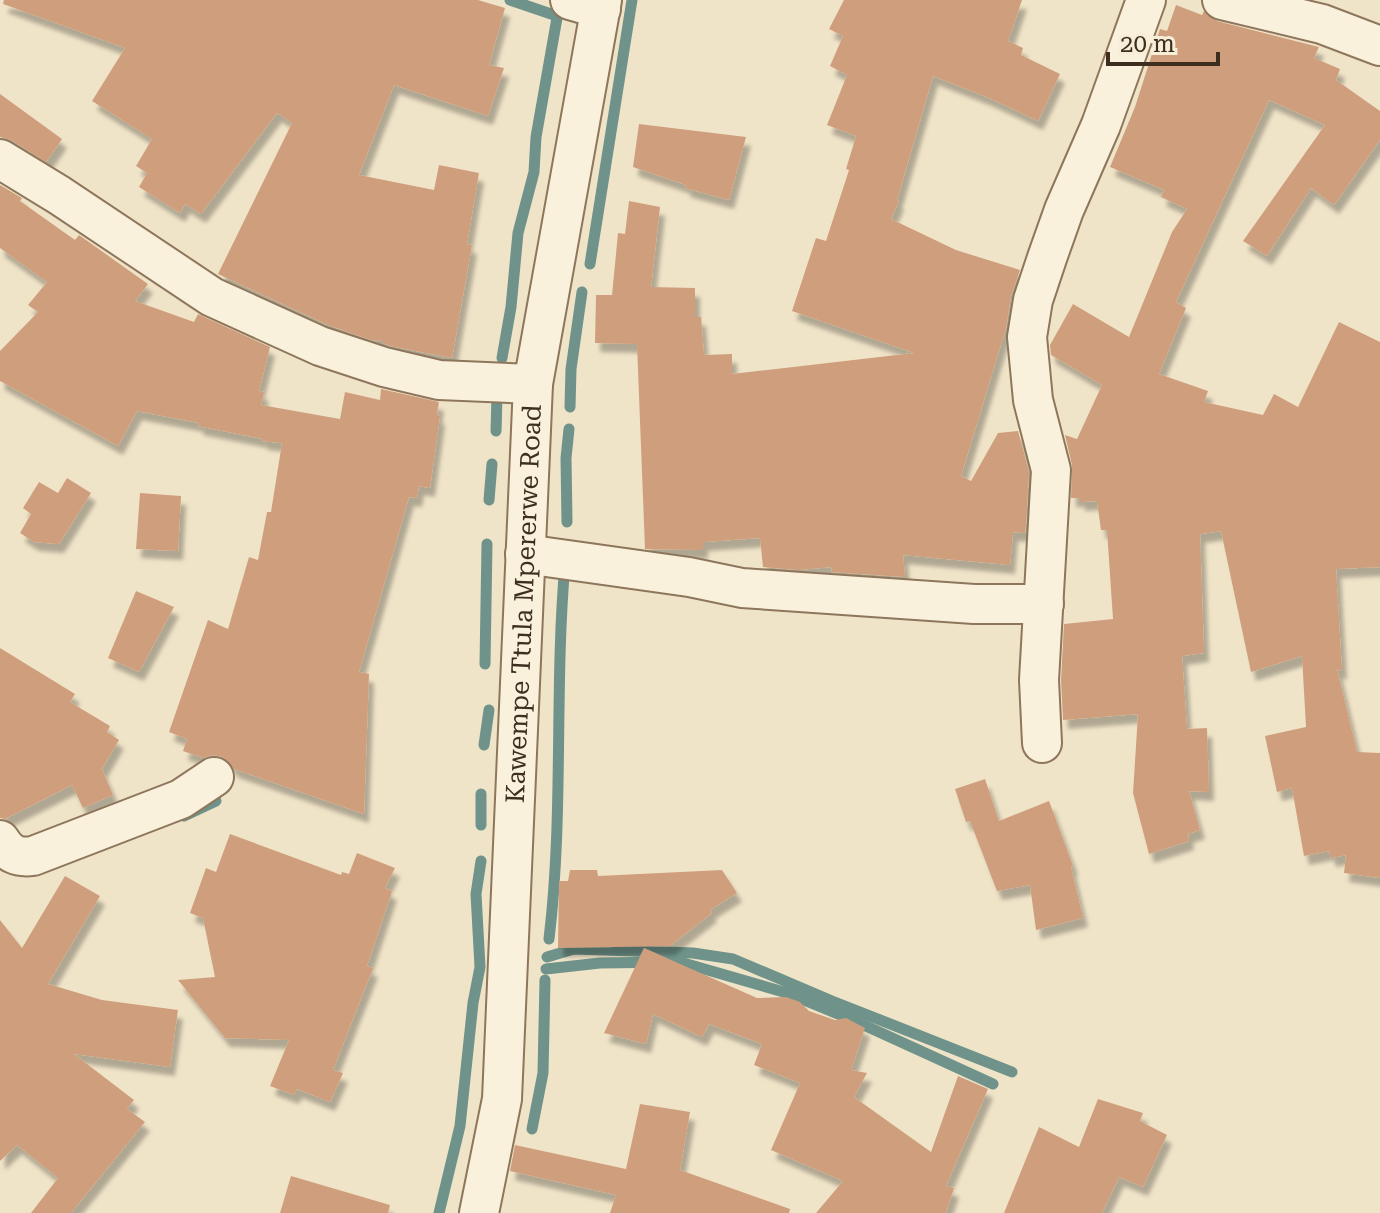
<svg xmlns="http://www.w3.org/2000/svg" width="1380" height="1213" viewBox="0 0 1380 1213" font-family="'Roboto Serif',serif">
<defs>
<filter id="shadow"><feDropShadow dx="5" dy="9" stdDeviation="2" flood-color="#0004"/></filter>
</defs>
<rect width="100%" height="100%" fill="#f0e4c8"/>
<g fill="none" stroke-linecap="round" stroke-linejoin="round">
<g stroke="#6f938a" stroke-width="11">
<path d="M510 0 557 16"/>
<path d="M590 264 632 0"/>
<path d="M502 358 511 307 518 233 534 172 536 137 560 1"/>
<path d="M570 407 571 369 582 292"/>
<path d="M496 431 497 396"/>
<path d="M489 500 492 464"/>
<path d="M567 522 566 458 569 429"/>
<path d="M485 664 487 544"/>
<path d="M484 745 489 710"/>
<path d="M481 794V825"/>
<path d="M184 816 216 801"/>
<path d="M549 939C564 815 554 689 565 564"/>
<path d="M547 957 574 949 693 953 733 959 832 1001 1012 1072"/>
<path d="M546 969 600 963 680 962 787 993 855 1021 993 1084"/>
<path d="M532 1129 543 1073 545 980"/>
<path d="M439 1213 460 1126 473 1003 480 967 476 894 481 861"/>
</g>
</g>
<g fill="#cf9f7d" filter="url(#shadow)">
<path d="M4 0H478L505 8 489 65 504 68 488 116 394 85 359 175 434 190 439 165 479 173 467 244 472 245 452 358 390 346 383 343V341L371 340 328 325 218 274 292 123 277 113 201 214 185 204 180 213 139 187 147 173 136 166 152 139 92 101 125 48 3 4Z"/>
<path d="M844 0H1022L1008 41 1023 48 1021 55 1060 74 1038 121 989 98 933 76 897 200 899 201 891 219 956 250 1020 270 1011 296 1006 328 961 476 971 481 998 433 1018 431 1029 472 1026 525 1025 533 1013 532 1010 565 903 555 905 577 832 572 831 567 798 570 763 567 760 538 703 542V550L645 549 637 344 595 343 596 295H612L618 233 625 234 629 201 660 207 651 287 695 288V317H701L704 355 732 354V374L914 353 792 311 816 238 826 241 849 170 846 169 856 136 827 125 847 75 830 66 843 36 829 29Z"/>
<path d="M1176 5 1202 15 1204 11 1217 21 1319 47 1314 58 1340 69 1336 80 1380 111V140L1334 205 1311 188 1267 256 1243 241 1325 125 1269 100 1176 302 1186 308 1159 374 1208 391 1204 402 1263 415 1274 394 1298 407 1339 322 1380 342V567L1336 569 1342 671 1337 669 1357 752 1380 753V878L1344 873 1346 855 1331 858 1329 851 1304 856 1292 788 1277 792 1265 736 1306 727 1302 656 1251 672 1221 531 1200 534 1204 653 1182 656 1187 729 1207 728 1209 792 1189 791 1200 830 1188 834 1189 841 1149 854 1133 793 1138 714 1063 720 1061 680 1064 624 1113 619 1107 530H1101L1097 501 1080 502V498H1071L1072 465 1065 435 1077 439 1102 385 1051 355 1050 345 1073 304 1129 337 1172 232 1187 209 1161 197 1164 190 1110 167 1135 107 1160 29 1167 31Z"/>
<path d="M0 94 62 139 46 162 11 140 0 137Z"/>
<path d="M639 124 746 137 729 200 685 188 686 185 633 167Z"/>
<path d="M0 185 22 198 20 201 75 240 79 235 148 284 135 301 194 322 198 314 270 347 259 391 264 392 261 405 340 419 345 392 380 400 381 389 439 402 437 415 440 416 430 488 419 486 417 498 409 497 359 672 369 674 364 814 234 769 223 757 213 755 203 758 183 751 187 739 169 732 208 620 228 629 249 557 258 560 267 512H271L282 443 262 441 263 439 198 426 199 423 137 411 118 446 0 381V351L38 312 28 305 47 282 0 248Z"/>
<path d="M67 478 91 493 59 544 34 542 20 533 31 514 23 508 39 482 58 493Z"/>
<path d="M140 493 181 496 178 551 136 549Z"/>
<path d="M136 591 174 607 139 672 108 658Z"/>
<path d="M0 648 75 694 70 702 110 726 107 732 119 740 102 769 113 795 83 808 72 785 5 819 0 818Z"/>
<path d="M985 779 999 821 1049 801 1073 866 1071 867 1083 918 1036 930 1030 885 997 891 970 821 966 822 955 789Z"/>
<path d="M230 834 341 875 342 872 349 874 357 853 395 868 385 888 392 891 367 966 373 968 333 1070 343 1073 330 1102 297 1089 294 1095 270 1086 289 1040 225 1038 178 980 215 977 203 918 190 913 206 868 216 872Z"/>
<path d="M570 870H597L598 876 722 870 737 893 710 910 712 913 670 946 558 948 559 881H568Z"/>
<path d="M65 876 100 896 48 984 102 1000 178 1010 170 1067 74 1054 134 1100 127 1109 145 1122 71 1213H31L58 1178 17 1145 0 1161V920L22 948Z"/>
<path d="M644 948 757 998 786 997 800 1002 809 1011 835 1020 846 1018 865 1028 851 1070 867 1073 854 1097 931 1152 958 1076 988 1089 946 1186 954 1188 946 1213H816L843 1181 771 1150 800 1083 754 1065 762 1044 709 1024 702 1037 653 1014 646 1044 604 1033Z"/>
<path d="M1098 1099 1143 1113 1140 1121 1167 1135 1143 1187 1119 1177 1102 1213H1004L1039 1127 1079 1147Z"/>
<path d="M640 1104 690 1112 680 1170 790 1209 789 1213H610L616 1195 510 1171 515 1145 626 1169Z"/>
<path d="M291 1176 390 1205 388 1213H280Z"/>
</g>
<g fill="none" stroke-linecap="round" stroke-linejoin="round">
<g stroke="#8d765c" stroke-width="42">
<g id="minor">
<path d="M570 0 601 9"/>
<path d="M1222 0 1322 24 1380 46"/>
<path d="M0 159 59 195 212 297 320 346 384 367 439 380 533 384"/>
<path d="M525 554 689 577 742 588 974 604H1044"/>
<path d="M1042 743 1039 680 1051 470 1033 400 1027 337 1033 300 1047 258 1064 210 1101 125 1146 0"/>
<path d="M0 840C9 854 17 858 33 856L181 799 214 777"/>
<path id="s1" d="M479 1213 502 1099 533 384 602 0"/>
</g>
</g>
<use href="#minor" stroke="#faf1dc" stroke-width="38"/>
</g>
<g text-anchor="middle" stroke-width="6" stroke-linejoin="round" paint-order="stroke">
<g font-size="26" fill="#3d2e20" stroke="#f7eed8">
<text dy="9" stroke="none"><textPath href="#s1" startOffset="612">Kawempe Ttula Mpererwe Road</textPath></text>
</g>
</g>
<path d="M1108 52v12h110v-12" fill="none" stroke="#3d2e20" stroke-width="4"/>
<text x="1120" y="52" font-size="24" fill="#3d2e20" stroke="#f7eed8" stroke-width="6" paint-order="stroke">20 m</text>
</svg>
